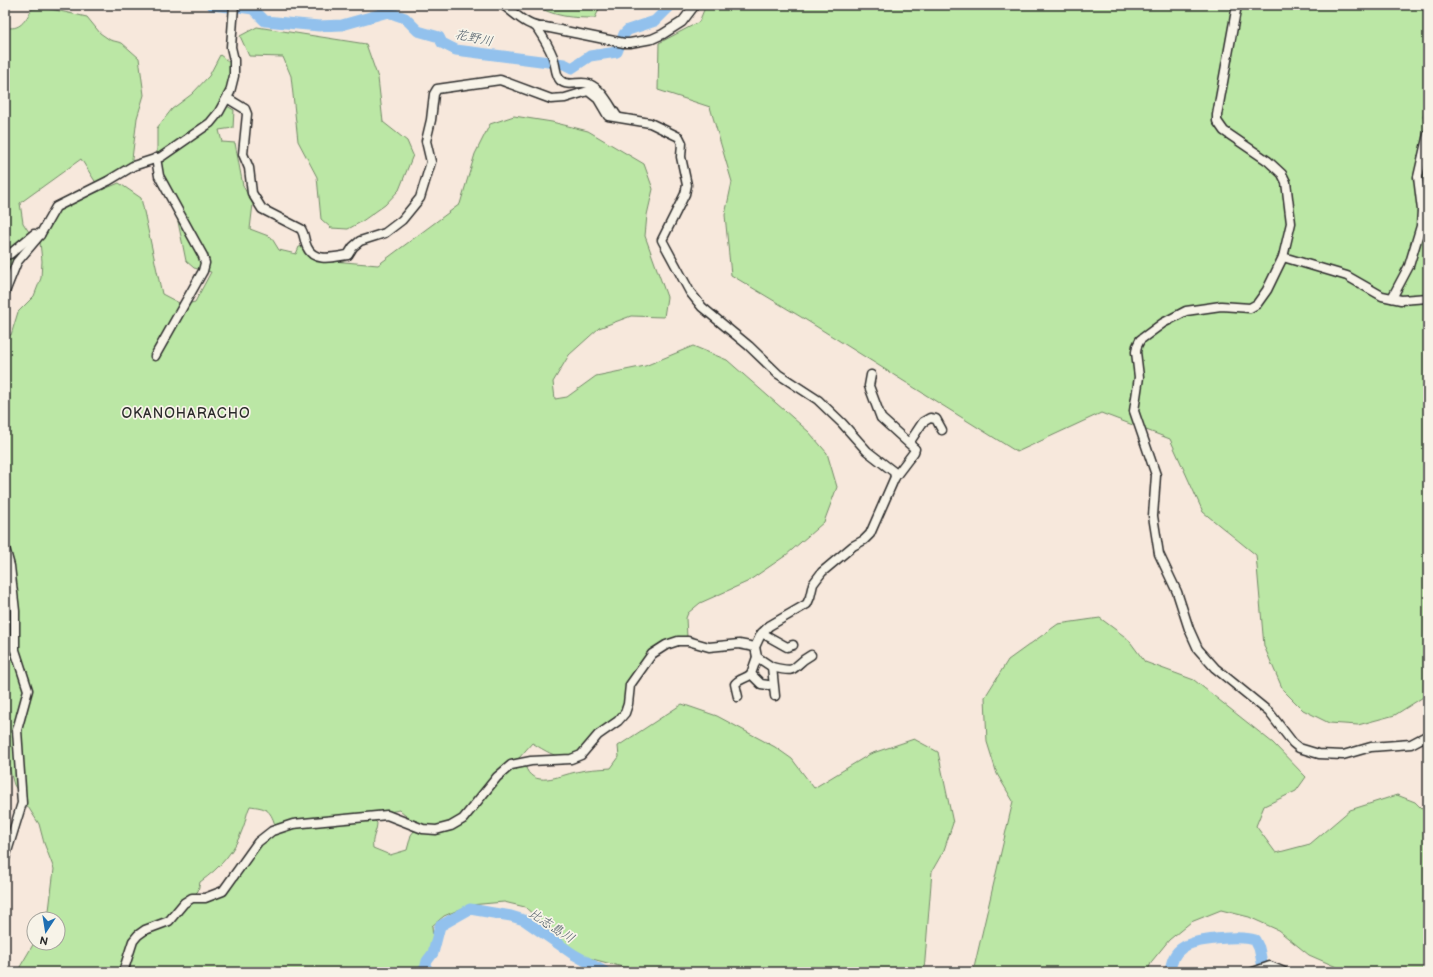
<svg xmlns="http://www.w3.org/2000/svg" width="1433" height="977" viewBox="0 0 1433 977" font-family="'Balsamiq Sans','Klee One',sans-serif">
<rect width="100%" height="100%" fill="#f7e8dc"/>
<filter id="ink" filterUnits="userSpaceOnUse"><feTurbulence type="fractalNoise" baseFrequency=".025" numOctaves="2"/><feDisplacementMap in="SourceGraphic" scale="8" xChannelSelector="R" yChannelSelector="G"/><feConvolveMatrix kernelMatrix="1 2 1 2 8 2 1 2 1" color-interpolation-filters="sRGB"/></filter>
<g filter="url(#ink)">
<g fill="#bbe7a5" stroke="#738968">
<path d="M535 5H601L595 18C573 18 554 17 535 5Z"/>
<path d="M706 5H1428V99L1423 117 1428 131V694L1395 715 1358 725 1329 723 1303 710 1283 690 1264 646 1256 555 1203 512 1170 439 1101 413 1017 452 806 320 731 275 725 215 732 182 710 107 658 90 659 43 699 22Z"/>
<path d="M46 8 87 17 100 33 110 40 122 43 139 58 144 95 137 118 131 167 98 186 81 159 20 203 23 223 33 238 5 281V27C20 31 25 21 32 9Z"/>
<path d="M257 27 366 44 378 78 383 122 407 141 413 155 399 190 385 205 361 222 348 229 331 228 321 219 317 177 298 141 291 76 283 57 249 56 240 36Z"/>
<path d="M220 55 233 65V80L227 106 234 110 233 128 219 130 222 142 235 143 243 186 253 204 250 229 271 237 279 250 296 254 299 247 304 246 322 260 378 265 460 204 475 154 490 124 514 116 552 122 588 131 644 164 653 189 647 215 645 236 667 297 664 317 631 316 599 328 569 355 553 382 555 399 567 397 596 376 645 366 693 346 727 360 809 432 827 453 837 487 824 522 785 556 747 582 700 603 688 613 686 618 687 637 649 652 620 715 579 752C559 762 550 753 532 743L519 758 512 761 461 815C438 833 419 829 399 810L385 813 291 821 275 825C270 809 266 808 250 806 246 814 246 821 243 828 235 851 220 868 200 882L198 891 184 905 222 895 252 853 266 840 277 832 299 825 373 819 377 823C377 831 371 839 373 848L390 855 407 850 411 835 414 831 418 830 427 833 445 831 513 768 525 765C532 790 560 775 576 772 587 769 599 769 611 768L619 757 618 746 682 704 717 716 775 747 792 759 814 788 870 754 914 739 938 752 953 823 944 850 932 871 924 972H642L577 955 525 907 504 902 470 905 444 916 432 926 433 940 438 947C432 968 425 962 411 972H132L128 958 121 972H17L34 943H58V919H48L54 869 44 843 39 824 14 785 5 754V335H11L18 312 34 296 41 278 42 261 40 242 47 231 53 210 119 183 141 198 162 294 183 305 195 302 211 272 194 268 186 261 175 207 157 163V128L172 109 192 94 209 76Z"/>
<path d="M1100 618 1128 639 1145 662 1194 680 1273 743 1306 777 1296 791 1264 806 1256 826 1276 853 1310 844 1350 810 1397 795 1415 802 1428 815V972H1348L1309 955 1278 930 1249 917 1221 910 1191 922 1169 940 1152 961 1147 972H973L1013 801 997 774 987 742 985 697 1008 660 1058 624Z"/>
</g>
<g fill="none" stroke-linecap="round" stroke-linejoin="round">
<g stroke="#92c1ed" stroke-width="11">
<path d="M212 5 229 7"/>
<path d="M239 7 253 9 265 21 319 26 342 25 388 12 405 18 418 31 439 37 442 43 456 50 564 64 572 68 590 56 617 52 624 34 628 30 655 21 671 5"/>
<path d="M421 972 425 969 427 961 433 953 440 926 470 909 511 916 524 920 573 954 605 972"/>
<path d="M1170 972C1171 963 1174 953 1182 948 1193 939 1241 935 1255 940L1259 948 1264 972"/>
</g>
<g stroke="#2b2b2b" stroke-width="11">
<g id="minor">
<path d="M503 5C516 14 528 28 545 27L624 43H630L652 39 663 34 682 22 695 5"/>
<path d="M1237 5 1217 115V121L1224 131 1268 161 1282 174 1286 182 1291 223 1283 257 1267 290 1257 304 1250 308 1221 306 1186 311 1163 323 1140 340 1137 346 1136 352 1139 377 1134 411 1156 475 1153 516 1159 554 1177 592 1189 629 1198 649 1215 668 1269 712 1293 743 1299 748 1319 754 1343 755 1371 747 1411 744 1428 735"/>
<path d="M537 28C543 37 549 47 553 57 556 65 555 74 560 80 568 88 580 80 589 84 603 90 609 105 617 116"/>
<path d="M227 98 245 109 247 114 243 154 249 168 252 193 262 209 301 229C305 235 304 241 307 247 314 263 334 257 348 255L353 247 360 241 385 233 402 220 420 198 431 162 426 141 431 120 434 94 437 89 500 80 551 99 565 98 588 91 598 99 608 116 650 123 679 137 682 143 681 157 687 185 685 194 662 240 690 292 702 307 749 346 778 374 818 400 842 423 867 451 894 472 895 477"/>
<path d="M5 255 10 254 34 234 40 235"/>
<path d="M1283 257 1347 276 1382 296 1401 300 1428 298"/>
<path d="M5 292 17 262 40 235 56 207 108 181 133 166 161 157 210 123 219 112 230 92 234 76V60L231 47 234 5"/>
<path d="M1392 298 1409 266 1421 226 1422 210 1418 177 1428 134"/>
<path d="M155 356 203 271 205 263 203 256 159 176 156 158"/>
<path d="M909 443 923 422 930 418 936 419 942 430"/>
<path d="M5 548 10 566 15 611V650L28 690 17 730 22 803 5 858"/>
<path d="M762 633 787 647 793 645"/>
<path d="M755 647 757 657 772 667 775 696"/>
<path d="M757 657 751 674 761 684 768 685"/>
<path d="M772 667C801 674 789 667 811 655"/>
<path d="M738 697 735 684C740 678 746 679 751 674"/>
<path d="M123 972 133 941 138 935 145 930 169 921 184 903 192 898H205L223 891 258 842 272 831 293 824 387 815 423 829 436 830 451 826 463 819 497 777 511 765 531 761 571 759 581 755 598 735 618 721 625 713 628 704 630 685 652 654 666 645 678 641H688L709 647 739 644 755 647 761 634 769 626 807 604 810 597 813 584 822 572 853 546 864 540 870 534 895 477 914 452 915 449 881 418 869 386 871 375"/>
<path d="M1253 972 1270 966 1284 972"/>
</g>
</g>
<use href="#minor" stroke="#f7f3e8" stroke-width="8"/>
</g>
</g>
<g text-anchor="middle" stroke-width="3.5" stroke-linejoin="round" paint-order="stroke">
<g font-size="13" font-style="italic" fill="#4a5865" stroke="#f7f3e8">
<text transform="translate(474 37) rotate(12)" y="5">花野川</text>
<text transform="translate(552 925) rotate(33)" y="5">比志島川</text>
</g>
<g font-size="14" letter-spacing="1" fill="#2b2b2b" stroke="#f7f3e8">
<text x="186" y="418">OKANOHARACHO</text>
</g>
</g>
<rect width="1433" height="977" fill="none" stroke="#f7f3e8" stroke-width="20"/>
<rect x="10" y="10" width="1413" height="957" fill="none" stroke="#2b2b2b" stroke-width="1.5" filter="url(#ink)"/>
<g transform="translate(46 931) rotate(192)"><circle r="19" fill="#f7f3e8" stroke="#a5a39c"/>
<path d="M0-3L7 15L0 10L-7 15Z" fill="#1f6fb2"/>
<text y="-6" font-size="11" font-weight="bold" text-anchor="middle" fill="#2b2b2b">N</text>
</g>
</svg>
